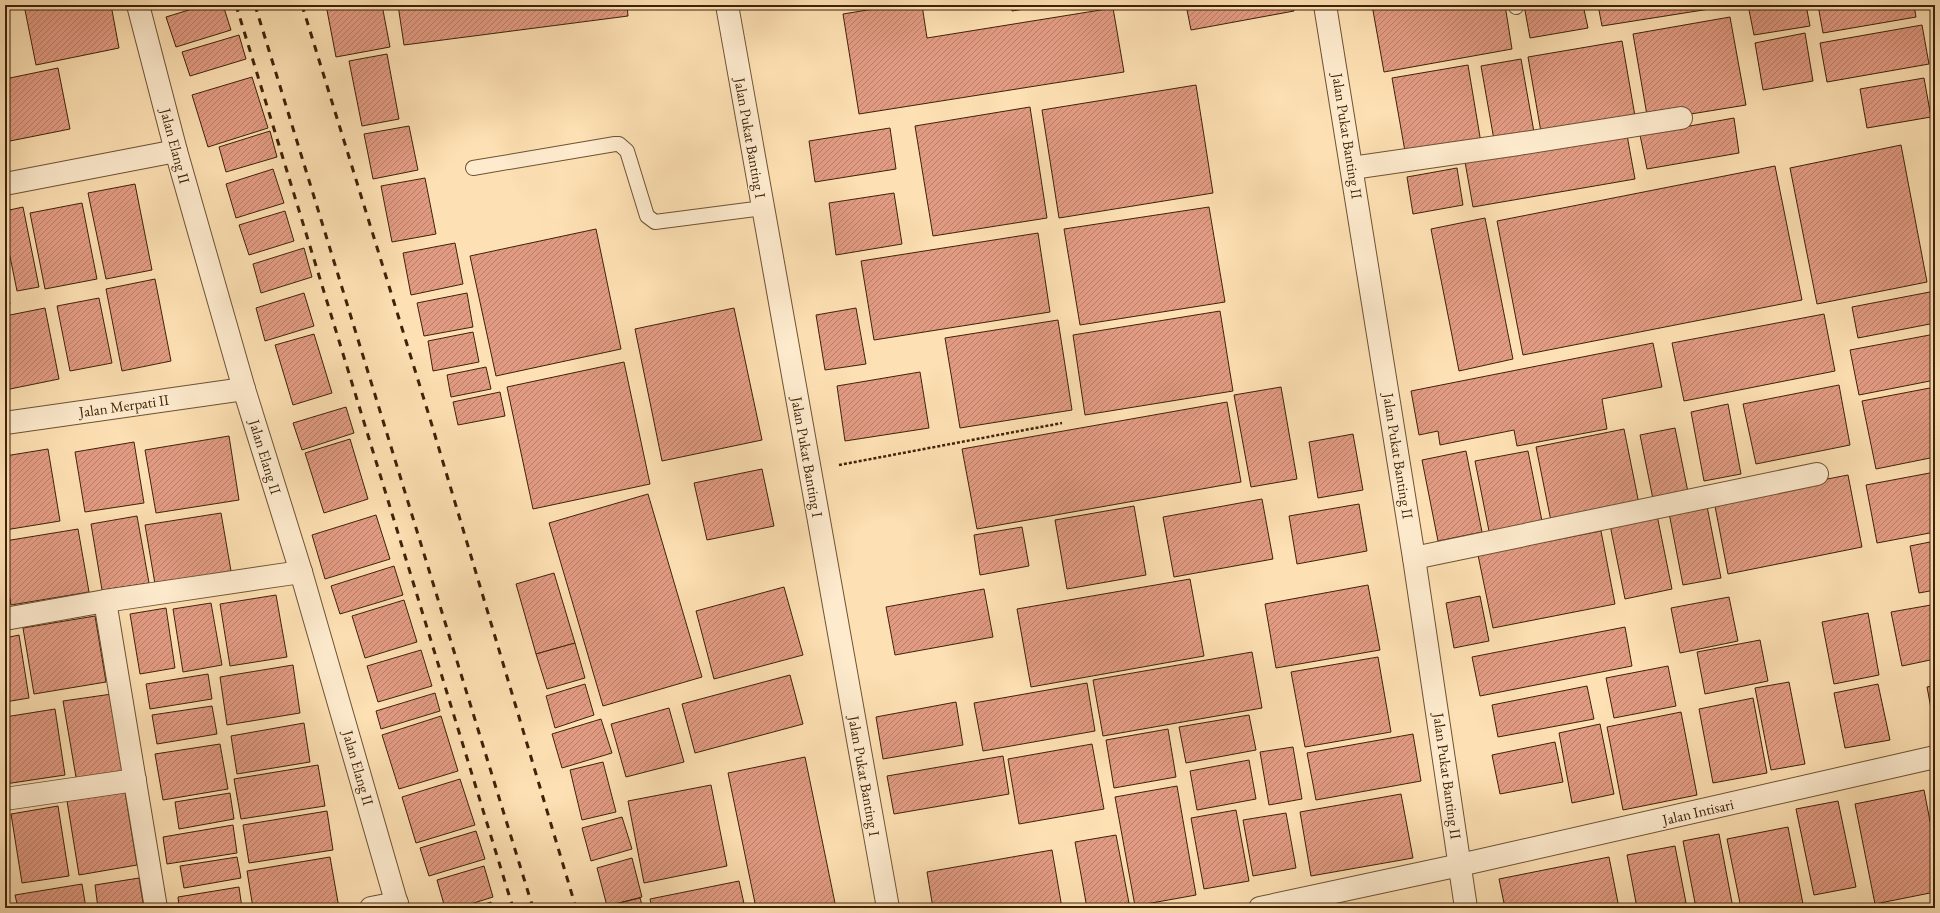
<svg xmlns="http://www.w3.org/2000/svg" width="1940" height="913" viewBox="0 0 1940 913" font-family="'EB Garamond',serif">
<defs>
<pattern id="building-hatch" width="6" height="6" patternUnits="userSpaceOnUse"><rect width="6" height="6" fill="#e29b83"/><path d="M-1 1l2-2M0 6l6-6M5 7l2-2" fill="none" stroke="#b97e69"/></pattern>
</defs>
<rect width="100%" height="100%" fill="#fde0b3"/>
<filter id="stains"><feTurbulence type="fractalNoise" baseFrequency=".005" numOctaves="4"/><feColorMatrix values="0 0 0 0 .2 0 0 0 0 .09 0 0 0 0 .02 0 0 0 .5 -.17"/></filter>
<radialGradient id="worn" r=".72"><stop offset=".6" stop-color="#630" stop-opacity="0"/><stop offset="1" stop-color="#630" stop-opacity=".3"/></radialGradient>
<g fill="url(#building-hatch)" stroke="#3e2208">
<path d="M24 5H111L119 48 36 65Z"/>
<path d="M164 5H179L165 9Z"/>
<path d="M205 5H223L231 30 176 47 166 17Z"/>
<path d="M326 5H382L390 47 336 57Z"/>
<path d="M398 5H627L628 16 404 45Z"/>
<path d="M898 5H922L927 38 1113 8 1124 72 859 114 843 14Z"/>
<path d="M1011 5H1048L1012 11Z"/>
<path d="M1186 5H1293L1294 11 1191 30Z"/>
<path d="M1372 5H1505L1512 49 1384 72Z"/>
<path d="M1524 5H1583L1588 28 1530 38Z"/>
<path d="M1598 5H1735L1602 26Z"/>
<path d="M1748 5H1806L1810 26 1754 35Z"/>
<path d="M1818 5H1914L1916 17 1823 33Z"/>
<path d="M1730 17 1746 105 1648 121 1633 34Z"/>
<path d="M1922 25 1929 64 1827 82 1820 43Z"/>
<path d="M1805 33 1813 81 1763 90 1755 43Z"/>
<path d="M239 35 246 59 190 76 182 52Z"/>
<path d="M1622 41 1636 122 1542 138 1528 57Z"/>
<path d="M387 54 399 119 362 126 349 61Z"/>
<path d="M1521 59 1534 132 1494 140 1481 66Z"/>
<path d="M1468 65 1481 143 1406 157 1392 78Z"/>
<path d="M58 68 70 129 5 142V79Z"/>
<path d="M252 77 268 128 208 147 192 95Z"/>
<path d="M1924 78 1931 117 1867 128 1860 89Z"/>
<path d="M1196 85 1213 193 1059 218 1042 110Z"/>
<path d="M1030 107 1047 218 933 236 915 126Z"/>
<path d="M1734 118 1739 153 1647 169 1640 135Z"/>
<path d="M409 126 418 170 373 179 364 134Z"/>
<path d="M890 128 896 169 815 182 809 141Z"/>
<path d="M270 131 277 157 226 172 219 147Z"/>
<path d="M1627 135 1635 179 1473 207 1465 162Z"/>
<path d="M1901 145 1927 282 1817 304 1790 168Z"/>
<path d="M1775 166 1802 300 1523 355 1497 221Z"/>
<path d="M1457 168 1463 205 1413 214 1407 177Z"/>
<path d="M273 169 284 203 236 218 226 184Z"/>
<path d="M425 178 436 234 392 242 381 186Z"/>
<path d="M135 184 152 270 106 279 88 193Z"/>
<path d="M894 193 902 244 836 255 829 203Z"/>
<path d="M82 203 97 279 45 289 30 213Z"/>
<path d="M23 207 39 287 17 291 5 232V211Z"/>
<path d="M1209 207 1225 302 1080 325 1064 229Z"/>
<path d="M285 211 294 241 249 255 239 225Z"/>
<path d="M1485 218 1513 359 1459 371 1431 229Z"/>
<path d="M596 229 621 349 496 376 470 256Z"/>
<path d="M1038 233 1050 312 874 340 861 261Z"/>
<path d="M455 243 463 284 411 295 403 253Z"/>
<path d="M304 248 312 277 261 293 253 264Z"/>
<path d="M155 279 171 361 122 371 106 289Z"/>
<path d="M5 280 10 304 5 305Z"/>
<path d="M1935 291V323L1858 338 1852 307Z"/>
<path d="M304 293 314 326 265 341 256 308Z"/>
<path d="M467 293 473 327 424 336 417 303Z"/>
<path d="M99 298 112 363 70 371 57 306Z"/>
<path d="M45 308 59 379 5 390V316Z"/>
<path d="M734 308 762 440 662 461 635 329Z"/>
<path d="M856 308 866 364 825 370 816 315Z"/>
<path d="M1220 311 1233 391 1085 415 1073 335Z"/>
<path d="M1824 314 1835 371 1684 401 1672 343Z"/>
<path d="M1058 320 1072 410 960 428 945 338Z"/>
<path d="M473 332 479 362 433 371 428 341Z"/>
<path d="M314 334 332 393 293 405 275 345Z"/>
<path d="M1935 334V380L1859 395 1850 350Z"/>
<path d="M1653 343 1662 387 1602 399 1607 429 1517 446 1514 430 1440 445 1438 431 1419 435 1411 391Z"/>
<path d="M624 362 650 484 533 509 507 387Z"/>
<path d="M486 367 491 389 451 397 447 375Z"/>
<path d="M920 372 929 428 845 441 837 386Z"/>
<path d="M1839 385 1850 445 1756 464 1743 404Z"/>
<path d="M1281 387 1297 479 1251 487 1234 395Z"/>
<path d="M1935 387V457L1876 469 1862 401Z"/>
<path d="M500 392 505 416 458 425 453 402Z"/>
<path d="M1227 402 1241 482 977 529 962 449Z"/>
<path d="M1728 404 1741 474 1704 481 1691 412Z"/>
<path d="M346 407 354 433 302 450 293 423Z"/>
<path d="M1675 428 1688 492 1653 499 1640 435Z"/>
<path d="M1624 429 1639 504 1551 521 1536 447Z"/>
<path d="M1353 434 1363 490 1318 498 1309 442Z"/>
<path d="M229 436 239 500 156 513 145 450Z"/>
<path d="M350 439 368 499 324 513 305 453Z"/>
<path d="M134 442 144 503 85 512 75 452Z"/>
<path d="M48 449 60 521 5 530V456Z"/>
<path d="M1466 451 1482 532 1438 541 1422 460Z"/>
<path d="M1528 451 1543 526 1490 536 1475 461Z"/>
<path d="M762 469 774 526 707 540 694 483Z"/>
<path d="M1935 472V532L1877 543 1866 485Z"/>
<path d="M1848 475 1862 547 1728 574 1714 501Z"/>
<path d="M648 494 702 677 603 706 549 523Z"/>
<path d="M1262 499 1273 559 1174 577 1163 517Z"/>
<path d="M1359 504 1367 551 1297 564 1289 516Z"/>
<path d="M1134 506 1146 575 1067 589 1055 520Z"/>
<path d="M1707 506 1721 578 1683 585 1669 513Z"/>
<path d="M221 513 231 571 155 584 145 525Z"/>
<path d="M376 515 390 559 325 579 312 535Z"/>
<path d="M1657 515 1672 589 1625 599 1610 525Z"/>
<path d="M137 516 149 583 102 590 91 524Z"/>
<path d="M1022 527 1029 566 980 575 974 535Z"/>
<path d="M78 529 89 592 11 605 5 570V541Z"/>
<path d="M1601 531 1615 604 1493 628 1478 555Z"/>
<path d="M1935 541V590L1919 593 1910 546Z"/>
<path d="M394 566 403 595 340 614 331 586Z"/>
<path d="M554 573 575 643 536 654 516 584Z"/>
<path d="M1190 579 1204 656 1031 687 1017 609Z"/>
<path d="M1368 585 1380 650 1276 668 1265 604Z"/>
<path d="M784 587 803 655 714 679 696 611Z"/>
<path d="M984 589 993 637 895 655 886 607Z"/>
<path d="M276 595 287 657 230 666 220 604Z"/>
<path d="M1480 596 1489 641 1454 648 1446 603Z"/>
<path d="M1729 597 1738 641 1680 653 1671 608Z"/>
<path d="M404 600 417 642 365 658 352 616Z"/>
<path d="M211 603 222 665 183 672 173 609Z"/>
<path d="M1931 605 1935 622V659L1902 666 1891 612Z"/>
<path d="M166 608 175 668 140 674 130 614Z"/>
<path d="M1868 613 1879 675 1834 684 1822 622Z"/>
<path d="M95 616 106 682 34 694 23 628Z"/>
<path d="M1625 627 1632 666 1480 696 1472 657Z"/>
<path d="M19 635 29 698 5 702V638Z"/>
<path d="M1760 640 1768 681 1705 694 1697 652Z"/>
<path d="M575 643 585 678 547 689 536 654Z"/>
<path d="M421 650 432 686 378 702 367 666Z"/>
<path d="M1252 652 1262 708 1103 736 1093 680Z"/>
<path d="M1378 657 1391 732 1305 747 1291 672Z"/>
<path d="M293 665 300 713 227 725 220 677Z"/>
<path d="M1668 666 1676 706 1614 718 1606 678Z"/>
<path d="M208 674 212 699 150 709 146 684Z"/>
<path d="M790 675 803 724 695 753 682 704Z"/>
<path d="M1789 682 1805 764 1771 770 1755 688Z"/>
<path d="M1087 683 1095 731 983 751 974 703Z"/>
<path d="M585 684 594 715 555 728 546 696Z"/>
<path d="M1878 684 1890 740 1845 748 1834 693Z"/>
<path d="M1935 685V730L1927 687Z"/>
<path d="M1587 686 1594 719 1498 737 1492 705Z"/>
<path d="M435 693 440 711 381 729 376 711Z"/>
<path d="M112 694 125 775 77 783 63 701Z"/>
<path d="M1753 698 1767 773 1713 783 1699 709Z"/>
<path d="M956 702 963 745 883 759 876 717Z"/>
<path d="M212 706 217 734 157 744 152 715Z"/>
<path d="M669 708 684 762 626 777 611 724Z"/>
<path d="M55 709 65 775 5 784V717Z"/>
<path d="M1681 712 1697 795 1623 810 1607 727Z"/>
<path d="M1249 715 1256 750 1186 763 1179 727Z"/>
<path d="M441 716 458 771 399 789 382 735Z"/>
<path d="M601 719 612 753 562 768 552 734Z"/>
<path d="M304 723 310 762 237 774 231 736Z"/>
<path d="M1600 724 1614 794 1572 803 1559 733Z"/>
<path d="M1168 729 1176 777 1114 788 1106 740Z"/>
<path d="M1413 734 1421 781 1316 800 1307 753Z"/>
<path d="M1555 742 1563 782 1500 794 1492 755Z"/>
<path d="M220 744 228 789 163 800 155 754Z"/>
<path d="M1092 744 1104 809 1019 824 1008 759Z"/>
<path d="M1293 747 1302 799 1269 805 1260 752Z"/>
<path d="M1003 756 1009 794 894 814 887 776Z"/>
<path d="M805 757 836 908H756L728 773Z"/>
<path d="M1249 760 1256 799 1197 810 1190 771Z"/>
<path d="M603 762 616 812 582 820 570 770Z"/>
<path d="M318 765 325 806 241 819 234 779Z"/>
<path d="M460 779 475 825 416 843 402 797Z"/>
<path d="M711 785 727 866 644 883 628 801Z"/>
<path d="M1177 786 1196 895 1135 906 1115 797Z"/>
<path d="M1924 790 1935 847V892L1875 904 1855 804Z"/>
<path d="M125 792 137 865 79 875 67 801Z"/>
<path d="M230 793 234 819 179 829 175 802Z"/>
<path d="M1401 794 1413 858 1311 876 1300 812Z"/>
<path d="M1838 801 1856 887 1814 895 1796 809Z"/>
<path d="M58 806 69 876 22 883 11 814Z"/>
<path d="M1236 810 1249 881 1204 889 1191 818Z"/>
<path d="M327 811 333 850 249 863 243 825Z"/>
<path d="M1286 813 1296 868 1253 876 1243 820Z"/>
<path d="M622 817 632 849 591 861 582 828Z"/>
<path d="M233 825 237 853 167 864 163 837Z"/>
<path d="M1788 827 1803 904 1782 908H1741L1727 839Z"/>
<path d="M476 831 485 859 429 876 420 848Z"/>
<path d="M1719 834 1733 908H1696L1683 841Z"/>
<path d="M1116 835 1129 903 1099 908H1087L1075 842Z"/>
<path d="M1675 846 1687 908H1637L1627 855Z"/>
<path d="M1052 850 1062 908H933L927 872Z"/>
<path d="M237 857 241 878 184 888 180 866Z"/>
<path d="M330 857 339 908H253L247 871Z"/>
<path d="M1609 857 1619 908H1505L1499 879Z"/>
<path d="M632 858 642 897 607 906 597 868Z"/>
<path d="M484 866 493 897 458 908H445L437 880Z"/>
<path d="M139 878 144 908H98L95 885Z"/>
<path d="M739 881 745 908H652L650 899Z"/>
<path d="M82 884 86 908H18L15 895Z"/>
<path d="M239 887 242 908H179L178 897Z"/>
<path d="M640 898 643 908H608L607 906Z"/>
<path d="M491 902 493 908H472Z"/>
<path d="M1434 905 1435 908H1417Z"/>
</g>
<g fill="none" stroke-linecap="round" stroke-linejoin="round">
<g stroke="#6e5233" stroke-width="16">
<g id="service">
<path d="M1515 5 1516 7"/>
<path d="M473 168 615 144H619L627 151 647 216 655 222 763 208"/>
</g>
</g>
<g stroke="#6e5233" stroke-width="24">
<g id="minor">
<path d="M138 5 176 151 244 389 301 572 398 908"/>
<path d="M727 5 888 908"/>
<path d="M1325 5 1414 558 1466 908"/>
<path d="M1352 168 1518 144 1681 118"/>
<path d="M5 184 176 151"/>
<path d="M5 423 244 389"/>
<path d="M1414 558 1817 474"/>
<path d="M105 601 156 908"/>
<path d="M5 619 105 601 301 572"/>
<path d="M5 799 135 780"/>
<path d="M371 908 397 903"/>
<path d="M1260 908 1460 865 1935 757"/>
</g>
</g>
<path stroke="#3e2208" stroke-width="2.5" stroke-dasharray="3 2" stroke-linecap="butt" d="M839 465 1062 423"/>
<use href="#service" stroke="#feebce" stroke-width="14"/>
<use href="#minor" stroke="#feebce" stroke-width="22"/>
<g stroke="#3e2208" stroke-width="3" stroke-dasharray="7 7" stroke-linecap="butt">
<path d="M236 5 513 908"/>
<path d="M255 5 533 908"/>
<path d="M302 5 431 422 576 908"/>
</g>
</g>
<g text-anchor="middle" stroke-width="3" stroke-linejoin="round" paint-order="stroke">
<g font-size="15" fill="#3e2208" stroke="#feebce">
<text transform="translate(1347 136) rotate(81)" y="5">Jalan Pukat Banting II</text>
<text transform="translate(750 138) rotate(80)" y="5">Jalan Pukat Banting I</text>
<text transform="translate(175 146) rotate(75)" y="5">Jalan Elang II</text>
<text transform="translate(124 406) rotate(-8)" y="5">Jalan Merpati II</text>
<text transform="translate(1398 456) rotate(81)" y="5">Jalan Pukat Banting II</text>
<text transform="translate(265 457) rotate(73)" y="5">Jalan Elang II</text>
<text transform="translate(807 457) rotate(80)" y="5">Jalan Pukat Banting I</text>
<text transform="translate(358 768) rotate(74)" y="5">Jalan Elang II</text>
<text transform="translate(864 776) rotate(80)" y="5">Jalan Pukat Banting I</text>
<text transform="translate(1447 776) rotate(82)" y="5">Jalan Pukat Banting II</text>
<text transform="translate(1698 812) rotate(-13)" y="5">Jalan Intisari</text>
</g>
</g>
<rect width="1940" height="913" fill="none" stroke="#fde0b3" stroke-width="20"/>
<rect x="6" y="6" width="1928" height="901" fill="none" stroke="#3e2208" stroke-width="2"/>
<rect x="10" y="10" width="1920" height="893" fill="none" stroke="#3e2208"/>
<rect width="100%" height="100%" filter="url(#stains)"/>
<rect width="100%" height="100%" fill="url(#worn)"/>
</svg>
